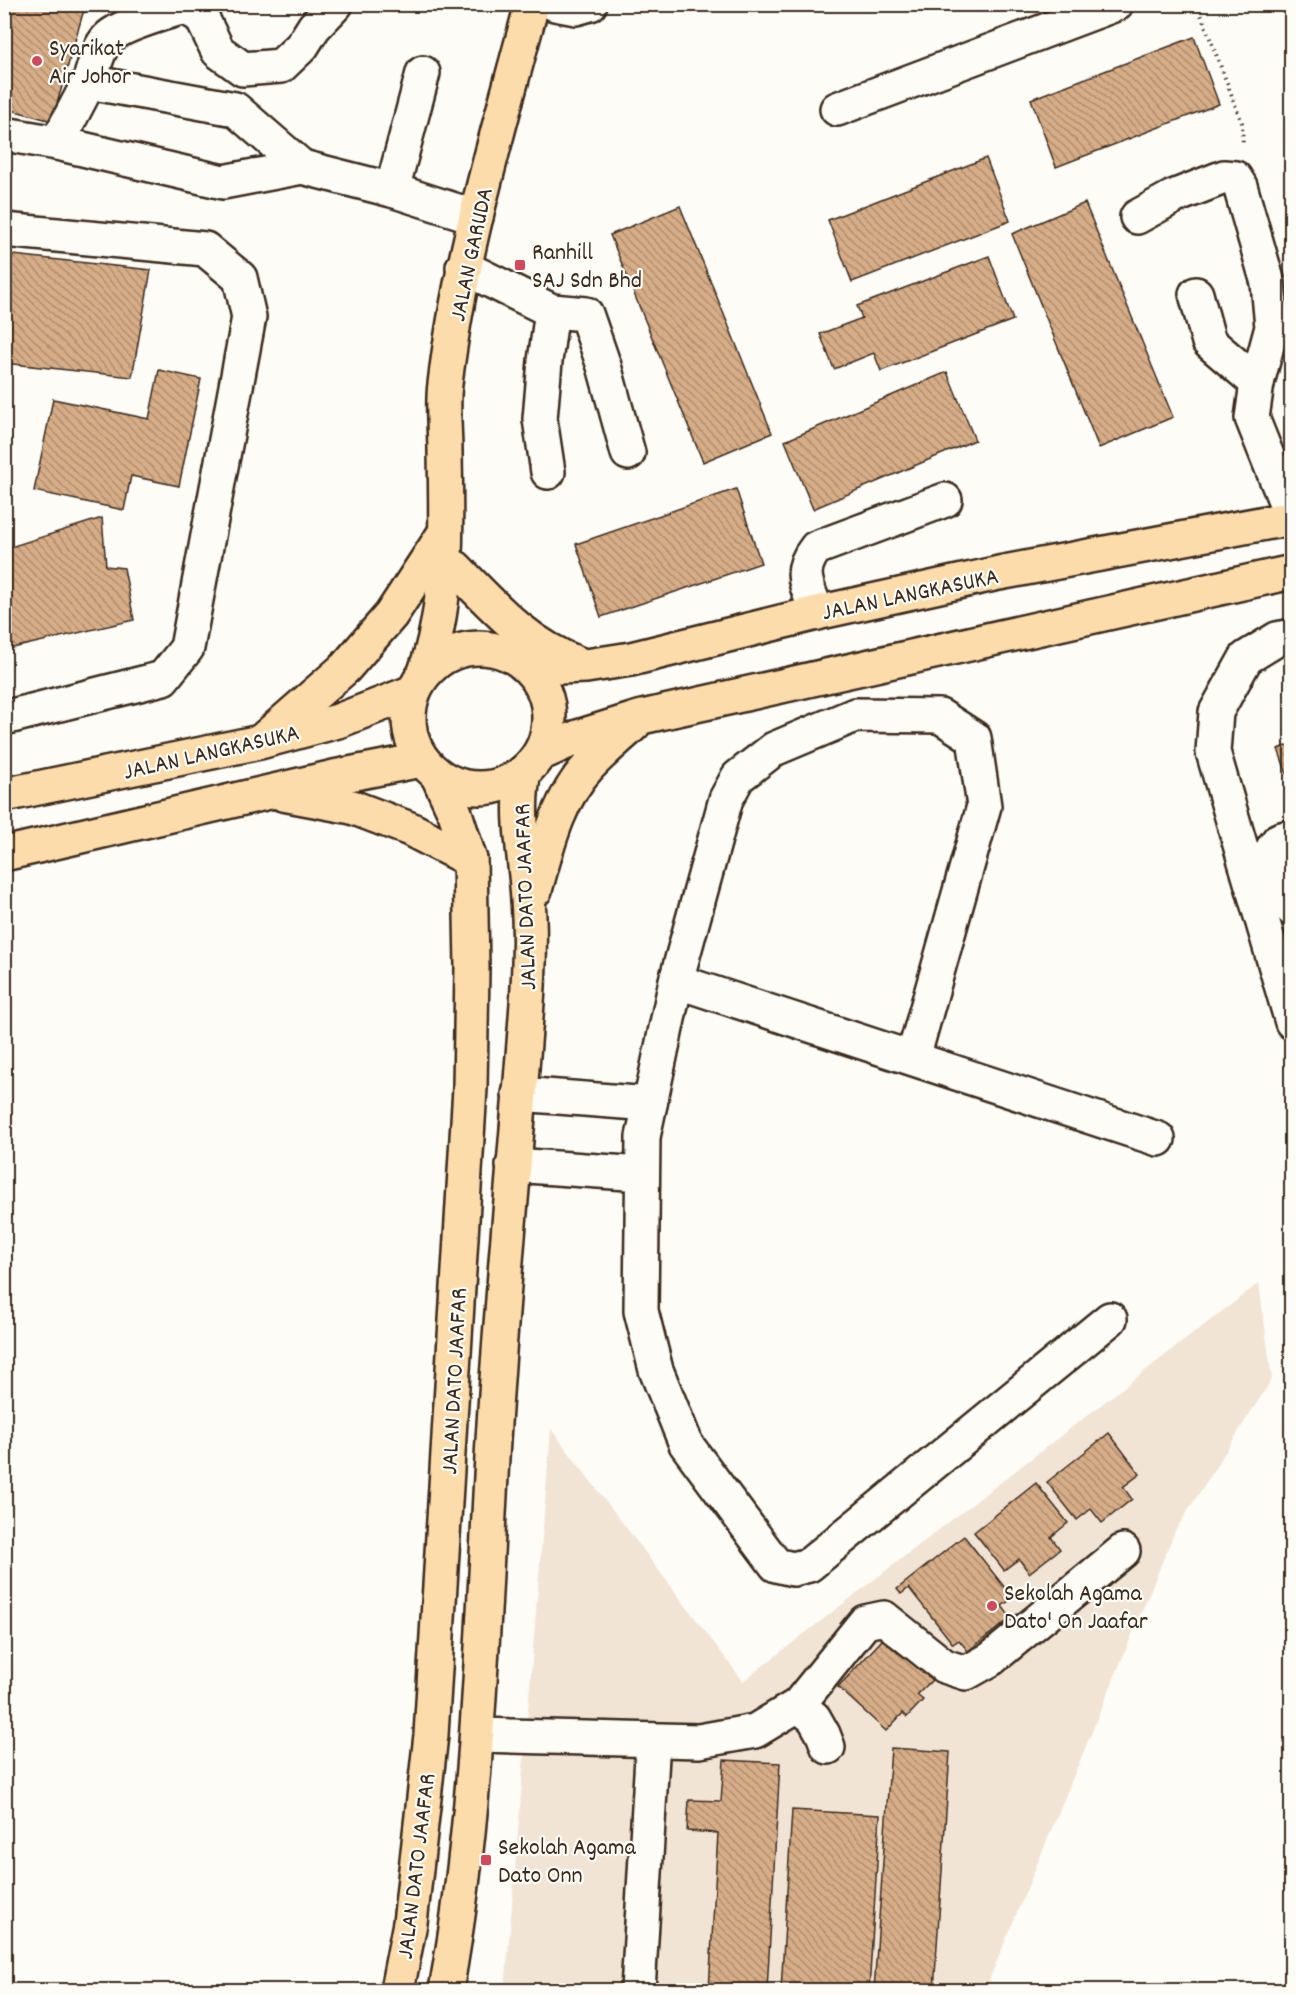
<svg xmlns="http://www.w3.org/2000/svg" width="1296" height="1995" viewBox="0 0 1296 1995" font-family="Dekko,sans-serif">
<defs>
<pattern id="building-back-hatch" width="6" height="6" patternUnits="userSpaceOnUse" patternTransform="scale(1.5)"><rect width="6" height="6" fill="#d6ad87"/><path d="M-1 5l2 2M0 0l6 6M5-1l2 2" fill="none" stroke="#af8d6e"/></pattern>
</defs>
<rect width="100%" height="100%" fill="#fdfcf7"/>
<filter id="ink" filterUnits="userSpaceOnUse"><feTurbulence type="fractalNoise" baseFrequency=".0167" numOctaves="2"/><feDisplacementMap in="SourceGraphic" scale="12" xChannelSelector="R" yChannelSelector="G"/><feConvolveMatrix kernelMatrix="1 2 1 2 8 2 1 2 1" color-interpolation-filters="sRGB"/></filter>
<g filter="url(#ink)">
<path fill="#f1e4d5" d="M1259 1283 1272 1379 1175 1531 985 1990H502L506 1978 551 1429 743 1681Z"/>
<g fill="url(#building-back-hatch)" stroke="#3b2a1e" stroke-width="1.5">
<path d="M4 4H98L83 13 52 121 4 108Z"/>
<path d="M1194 37 1219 104 1056 167 1031 99Z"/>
<path d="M986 158 1010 221 852 282 828 220Z"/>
<path d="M1085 203 1173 417 1099 448 1012 234Z"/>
<path d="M680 206 772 433 703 462 610 235Z"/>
<path d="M4 254 151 270 132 377 4 363Z"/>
<path d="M989 256 1013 320 881 371 874 353 834 369 820 334 862 318 857 306Z"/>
<path d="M159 370 201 379 179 486 131 476 124 510 34 491 53 399 149 419Z"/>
<path d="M947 372 975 440 813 509 785 441Z"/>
<path d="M736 489 761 563 601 617 576 544Z"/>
<path d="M102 518 106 566 124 568 134 620 4 650V549Z"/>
<path d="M1292 744V788L1278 749Z"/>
<path d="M1109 1433 1140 1474 1123 1487 1132 1499 1102 1523 1091 1509 1077 1520 1047 1482Z"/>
<path d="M1036 1483 1068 1523 1051 1537 1060 1549 1029 1573 1019 1559 1004 1570 974 1532Z"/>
<path d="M964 1536 1013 1598 1002 1606 1011 1618 968 1651 959 1640 953 1644 909 1588 901 1594 897 1589Z"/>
<path d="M883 1639 898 1653 905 1646 917 1658 913 1663 932 1680 917 1695 923 1700 907 1717 903 1713 886 1731 838 1687Z"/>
<path d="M891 1748 950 1752 934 1990H874Z"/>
<path d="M724 1760 780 1763 767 1990H709L718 1833 687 1831 689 1800 721 1801Z"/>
<path d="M792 1810 880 1815 869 1990H781Z"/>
</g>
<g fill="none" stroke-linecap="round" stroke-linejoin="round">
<g stroke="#3b2a1e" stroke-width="38">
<g id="minor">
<path d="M555 4 576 8 590 4"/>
<path d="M89 82C94 69 97 50 107 39 120 25 165 13 184 7L201 16 218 51 243 69 281 66 302 46 314 27 336 4"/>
<path d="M837 109 1116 4"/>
<path d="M4 134 57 143 223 182 302 167 392 190 476 217"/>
<path d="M57 143 89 82 235 109 302 167"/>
<path d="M392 190 423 73"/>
<path d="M1137 217 1173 197 1224 177 1235 178 1240 186 1268 283 1272 327 1257 383 1252 418 1292 518"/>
<path d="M4 230 205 249 240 278 249 317 187 648 163 678 4 718"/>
<path d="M463 267 552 311 586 314 604 366 628 453"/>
<path d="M1196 294 1209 342 1257 383"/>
<path d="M548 472 540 419 545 361 552 311"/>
<path d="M817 613C808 586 796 573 816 548L945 500"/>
<path d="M1292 636 1277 639 1246 658 1216 712 1213 752 1292 1022"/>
<path d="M1292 836 1279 840 1273 848 1292 909"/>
<path d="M676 981 1158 1139"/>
<path d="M913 1058 984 806 974 738 940 716 855 715 774 749 738 777 726 799 676 981 643 1137 641 1311 656 1370 686 1444 776 1565 793 1569 809 1565 1110 1319"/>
<path d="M519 1094 650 1104"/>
<path d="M513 1165 642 1174"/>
<path d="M798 1705 814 1718 823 1734 828 1747"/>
<path d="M477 1735 699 1741 755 1731 798 1705 865 1622 884 1618 944 1666 966 1673 991 1659 1123 1551"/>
<path d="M638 1990 653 1740"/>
</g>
</g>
<g stroke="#3b2a1e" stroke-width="38">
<g id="major">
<path d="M456 568C493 606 527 645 579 664"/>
<circle cx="479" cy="718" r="70"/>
<path d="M529 668 586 666 631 659 817 613 999 573 1292 518"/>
<path d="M425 672C450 602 446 525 445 452 445 430 442 406 445 384 460 255 499 130 532 4"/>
<path d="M266 737 345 668 391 615 444 534"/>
<path d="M540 754 578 737 642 717 1292 572"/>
<path d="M283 794 352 807 410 829 470 860"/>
<path d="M4 795 260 742 338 721 413 692"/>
<path d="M4 854 334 777 421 760"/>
<path d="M535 890C547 847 558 799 589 766 603 751 619 738 634 724"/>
<path d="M397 1990 410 1923 431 1735 470 1088 472 968 470 860 455 813 438 776"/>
<path d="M446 1990C478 1815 482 1636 492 1458 500 1311 515 1164 526 1017 529 979 531 938 528 900 526 858 515 814 524 772"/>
</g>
</g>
<path stroke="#3b2a1e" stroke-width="4" stroke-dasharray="1.5 4.5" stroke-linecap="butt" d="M1197 4 1242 123 1243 145"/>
<use href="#minor" stroke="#fdfcf7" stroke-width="33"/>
<use href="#major" stroke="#fddcac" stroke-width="33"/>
</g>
</g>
<g fill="#d1495b" stroke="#fdfcf7" stroke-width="2">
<circle cx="37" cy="61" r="6"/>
<rect x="514" y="259" width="12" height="12" rx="3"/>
<circle cx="992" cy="1606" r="6"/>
<rect x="480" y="1854" width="12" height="12" rx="3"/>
</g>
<g text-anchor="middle" stroke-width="4.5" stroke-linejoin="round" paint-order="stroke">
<g font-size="24" fill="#3b2a1e" stroke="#fdfcf7" text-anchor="start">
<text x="49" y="55">Syarikat<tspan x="49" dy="28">Air Johor</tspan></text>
<text x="532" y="259">Ranhill<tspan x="532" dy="28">SAJ Sdn Bhd</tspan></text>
<text x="1004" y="1600">Sekolah Agama<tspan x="1004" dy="28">Dato' On Jaafar</tspan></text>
<text x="498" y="1854">Sekolah Agama<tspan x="498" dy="28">Dato Onn</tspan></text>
</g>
<g font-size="24" fill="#3b2a1e" stroke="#fdfcf7">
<text transform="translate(470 254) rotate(-78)" y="8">JALAN GARUDA</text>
<text transform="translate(910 593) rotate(-12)" y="8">JALAN LANGKASUKA</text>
<text transform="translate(211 751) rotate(-13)" y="8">JALAN LANGKASUKA</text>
<text transform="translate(524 897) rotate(-92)" y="8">JALAN DATO JAAFAR</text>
<text transform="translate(453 1381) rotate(-87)" y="8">JALAN DATO JAAFAR</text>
<text transform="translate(415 1866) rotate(-83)" y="8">JALAN DATO JAAFAR</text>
</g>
</g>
<rect width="1296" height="1995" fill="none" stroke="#fdfcf7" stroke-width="24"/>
<rect x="12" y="12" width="1272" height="1971" fill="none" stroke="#3b2a1e" stroke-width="2" filter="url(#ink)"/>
</svg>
